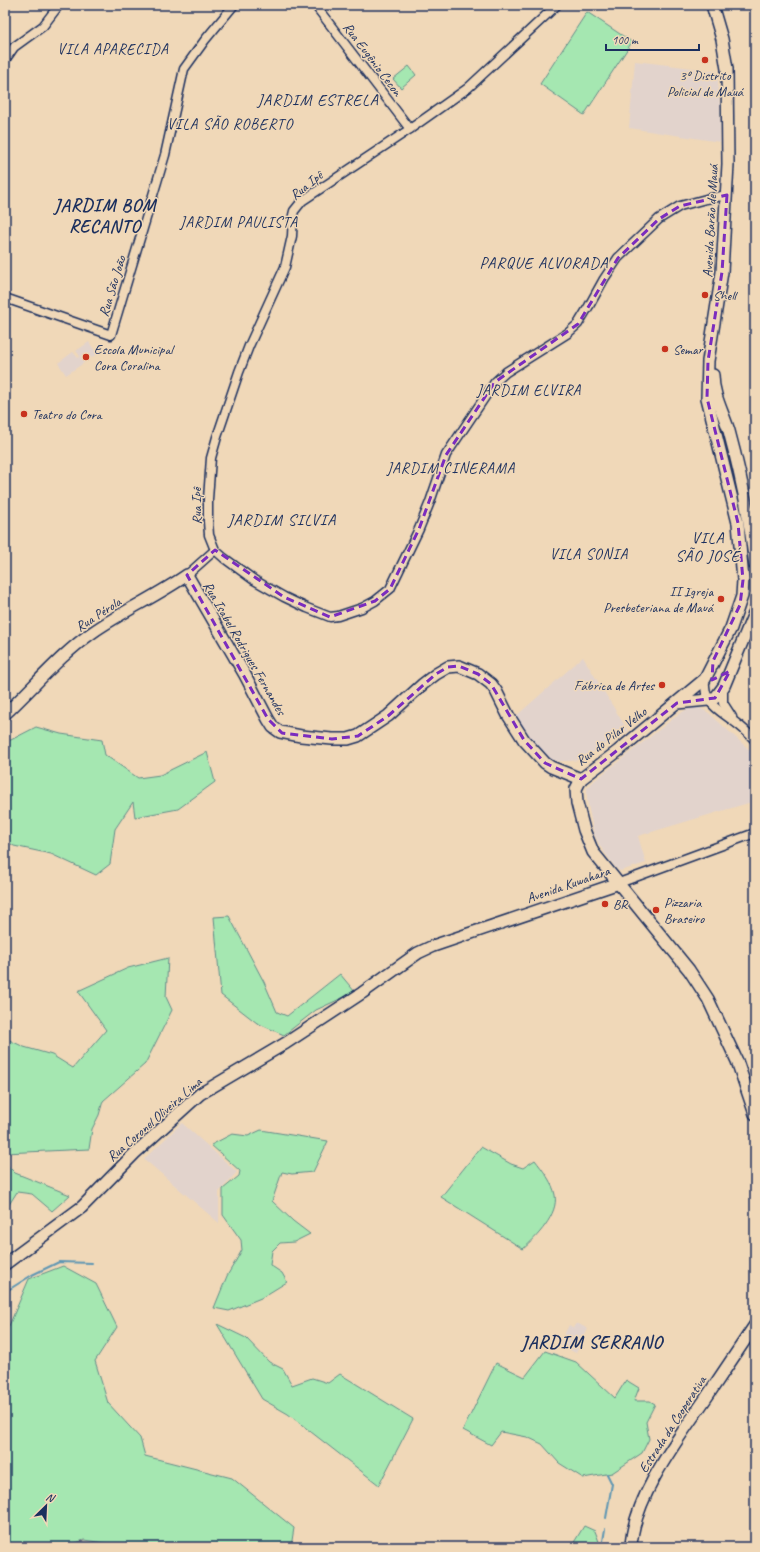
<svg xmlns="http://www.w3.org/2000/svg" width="760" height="1552" viewBox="0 0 760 1552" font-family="Caveat,sans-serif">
<rect width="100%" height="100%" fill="#f0d8b8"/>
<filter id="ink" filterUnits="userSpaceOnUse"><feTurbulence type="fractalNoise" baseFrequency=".025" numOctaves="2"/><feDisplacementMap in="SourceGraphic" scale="8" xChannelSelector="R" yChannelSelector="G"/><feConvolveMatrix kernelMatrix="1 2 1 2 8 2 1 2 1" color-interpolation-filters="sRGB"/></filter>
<g filter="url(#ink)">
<g fill="#e2d3cc">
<path d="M635 61 717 71 720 106V142L629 128Z"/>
<path d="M89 342 97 354 66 375 58 363 73 352 78 358 80 356 76 351Z"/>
<path d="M583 657 628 731 581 760 569 761H557L547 758 530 740 515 717Z"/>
<path d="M698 707 709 713 755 755V801L638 836 646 863 620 871 615 867 600 846 594 834 587 800V788L595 780 679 714 689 708Z"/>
<path d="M182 1123 237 1172 219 1192V1223L144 1159Z"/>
<path d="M577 1323 588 1329 576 1353 559 1345 569 1325 574 1328Z"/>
</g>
<g fill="#a5e7b1" stroke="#608b88">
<path d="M587 12 632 42 584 115 540 84Z"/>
<path d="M409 66 416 75 401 88 393 79Z"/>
<path d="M36 727 61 734 102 740 105 755 138 778 160 775 207 752 215 782 178 809 135 817 133 802 115 829 110 864 96 875 51 854 14 846 5 840V743Z"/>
<path d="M229 916 264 982 277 1012 287 1016 340 974 355 992 316 1010 284 1035 257 1023 221 995 214 917Z"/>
<path d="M168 958 166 997 172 1010 145 1064 103 1101 99 1115 92 1129 89 1149 5 1153V1038L24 1047 52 1055 73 1068 106 1030 78 991 128 968Z"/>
<path d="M261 1130 328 1141 313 1172 292 1174 282 1172 272 1201 293 1221 310 1234 294 1242 280 1243 272 1251 270 1265 282 1273 287 1282 261 1298 229 1311 214 1308 227 1276 242 1250 241 1240 223 1215V1189L239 1176 240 1171 211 1145 232 1134 248 1136Z"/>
<path d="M481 1147 511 1164 523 1168 535 1160C542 1169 553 1183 555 1195 559 1214 536 1238 523 1249L441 1197Z"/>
<path d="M5 1163 15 1173 70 1195 52 1211 32 1194 17 1192 5 1211Z"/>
<path d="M63 1266 96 1284 117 1327 95 1361 108 1403 140 1438 145 1456 232 1478 294 1528 291 1547H112L110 1544 84 1540 65 1547H23L5 1545V1335L29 1279Z"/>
<path d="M217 1324 246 1338 269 1362 283 1369 292 1385 312 1378 328 1383 340 1374 413 1419 379 1485 288 1414 262 1399Z"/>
<path d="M545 1351 576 1362 615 1398 626 1380 639 1388 634 1401H650L655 1404 646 1422 649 1439 642 1453 612 1473 583 1478 559 1463 542 1444 527 1437 501 1432 491 1445 463 1430 496 1363 525 1377Z"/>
<path d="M584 1526 595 1531 601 1547H537L573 1544Z"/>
</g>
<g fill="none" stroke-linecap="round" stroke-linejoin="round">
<g stroke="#5f96b3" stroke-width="2">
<path d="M5 1292 32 1275 59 1262 92 1263"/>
<path d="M606 1518 612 1484 607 1474"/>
<path d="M602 1547 605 1529"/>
</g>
<g stroke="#1b2f5e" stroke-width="11">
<g id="minor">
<path d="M315 5 410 129"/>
<path d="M557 5 468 88 410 129 302 201 294 211 293 215 292 236 285 267 249 346 239 372 217 437 211 458 208 499V521L209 535 215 550 224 558 254 580 284 597 307 608 330 617 338 616 362 608 375 601 390 589 419 529 430 502 446 455 495 382 506 372 568 333 578 324 589 306 604 279 618 258 659 219 680 206 706 199 727 195"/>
<path d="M5 60 14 47 43 26 59 5"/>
<path d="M5 298 111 335 165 155 184 69 205 40 234 5"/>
<path d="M187 575 215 550"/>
<path d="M705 679C703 704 718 709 736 723 743 728 749 734 755 740"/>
<path d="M723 687V703L732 717"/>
<path d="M619 883 755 833"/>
</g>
</g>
<g stroke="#1b2f5e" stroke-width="14">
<g id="major">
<path d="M712 5 722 39 727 69 728 164 722 272 708 361 707 398 738 523 743 580 742 596 731 628 705 679 618 751 581 779 576 789 577 803 584 830 593 852 689 970 708 999 737 1061 755 1114"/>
<path d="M713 375C713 395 723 412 729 431 741 475 750 519 755 565"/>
<path d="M677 703 708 700 715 698 724 686 755 611"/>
<path d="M5 714C34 687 60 655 93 632 123 611 157 596 187 575L245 675 268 719 273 727 280 732 301 736 332 739H348L358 736 388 716 423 684 436 674 448 667 459 666 478 674 491 684 496 691 508 715 524 740 545 763 551 767 581 779"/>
<path d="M5 1264 82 1207 135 1153 200 1094 286 1043 362 993 418 953 433 946 619 883"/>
<path d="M631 1547C633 1499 677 1440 704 1401 721 1376 738 1350 755 1325"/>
</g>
</g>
<use href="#minor" stroke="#f0d8b8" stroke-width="8"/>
<use href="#major" stroke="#f0d8b8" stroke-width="11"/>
</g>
</g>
<path fill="none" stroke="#7b2cbf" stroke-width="3" stroke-dasharray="8 5" stroke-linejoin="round" d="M727 195 722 272 708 361 707 398 738 523 743 580 740 605 713 661 712 680 730 671 715 698 677 703 581 779 545 763 524 740 491 684 478 674 459 666 448 667 436 674 388 716 358 736 332 739 282 733 268 719 187 575 215 550 284 597 330 617 375 601 390 589 419 529 446 455 495 382 578 324 618 258 659 219 680 206Z"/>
<g fill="#c8321e" stroke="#f0d8b8" stroke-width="1.5">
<circle cx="705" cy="60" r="4"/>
<circle cx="705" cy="295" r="4"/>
<circle cx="665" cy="349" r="4"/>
<circle cx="86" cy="357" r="4"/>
<circle cx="24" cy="414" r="4"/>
<circle cx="721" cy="599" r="4"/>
<circle cx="662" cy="685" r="4"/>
<circle cx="605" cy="904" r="4"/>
<circle cx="656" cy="910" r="4"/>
</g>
<g text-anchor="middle" stroke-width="3" stroke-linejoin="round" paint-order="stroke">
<g font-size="14" fill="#1b2f5e" stroke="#f0d8b8">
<text transform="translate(373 59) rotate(53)" y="5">Rua Eugênio Cecon</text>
<text transform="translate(306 185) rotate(-39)" y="5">Rua Ipê</text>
<text transform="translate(710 221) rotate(-87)" y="5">Avenida Barão de Mauá</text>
<text transform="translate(112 286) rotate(-73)" y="5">Rua São João</text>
<text transform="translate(196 506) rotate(-90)" y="5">Rua Ipê</text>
<text transform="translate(98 614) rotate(-33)" y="5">Rua Pérola</text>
<text transform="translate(245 648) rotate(60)" y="5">Rua Isabel Rodrigues Fernandes</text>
<text transform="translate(611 736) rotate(-38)" y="5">Rua do Pilar Velho</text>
<text transform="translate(568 884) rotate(-19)" y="5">Avenida Kuwahara</text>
<text transform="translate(154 1119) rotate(-41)" y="5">Rua Coronel Oliveira Lima</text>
<text transform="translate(672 1424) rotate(-57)" y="5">Estrada da Cooperativa</text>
</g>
<g font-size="14" fill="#1b2f5e" stroke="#f0d8b8" text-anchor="start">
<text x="705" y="80" text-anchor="middle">3º Distrito<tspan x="705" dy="16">Policial de Mauá</tspan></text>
<text x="713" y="300">Shell</text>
<text x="94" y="354">Escola Municipal<tspan x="94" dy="16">Cora Coralina</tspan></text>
<text x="673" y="354">Semar</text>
<text x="32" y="419">Teatro do Cora</text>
<text x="713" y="596" text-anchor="end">II Igreja<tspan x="713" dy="16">Presbeteriana de Mauá</tspan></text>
<text x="654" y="690" text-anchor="end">Fábrica de Artes</text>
<text x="664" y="907">Pizzaria<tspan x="664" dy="16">Braseiro</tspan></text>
<text x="613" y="909">BR</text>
</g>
<g font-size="15" letter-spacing="1" fill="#1b2f5e" stroke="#f0d8b8">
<text x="113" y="54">VILA APARECIDA</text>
<text x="230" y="129">VILA SÃO ROBERTO</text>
<text x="239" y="227">JARDIM PAULISTA</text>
<text x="529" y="395">JARDIM ELVIRA</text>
<text x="451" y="473">JARDIM CINERAMA</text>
<text x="589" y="559">VILA SONIA</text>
</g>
<g font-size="16" letter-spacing="1" fill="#1b2f5e" stroke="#f0d8b8">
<text x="318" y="105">JARDIM ESTRELA</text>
<text x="544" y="268">PARQUE ALVORADA</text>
<text x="282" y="525">JARDIM SILVIA</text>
<text x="708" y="543">VILA<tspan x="708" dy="18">SÃO JOSÉ</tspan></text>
</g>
<g font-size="18" font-weight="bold" letter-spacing="1" fill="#1b2f5e" stroke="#f0d8b8">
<text x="105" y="211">JARDIM BOM<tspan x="105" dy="21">RECANTO</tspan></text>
<text x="592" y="1348">JARDIM SERRANO</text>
</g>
</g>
<rect width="760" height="1552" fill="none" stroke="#f0d8b8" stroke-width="20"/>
<rect x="10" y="10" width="740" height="1532" fill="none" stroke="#1b2f5e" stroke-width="1.5" filter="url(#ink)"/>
<g transform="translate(46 1506) rotate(24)" stroke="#f0d8b8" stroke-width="3" paint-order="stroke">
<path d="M0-3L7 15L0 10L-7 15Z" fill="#1b2f5e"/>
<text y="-6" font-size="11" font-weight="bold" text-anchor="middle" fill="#1b2f5e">N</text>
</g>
<path d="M606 44v6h93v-6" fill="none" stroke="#1b2f5e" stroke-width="2"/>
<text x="612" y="44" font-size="12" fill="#1b2f5e" stroke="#f0d8b8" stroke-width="3" paint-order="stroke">100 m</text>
</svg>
